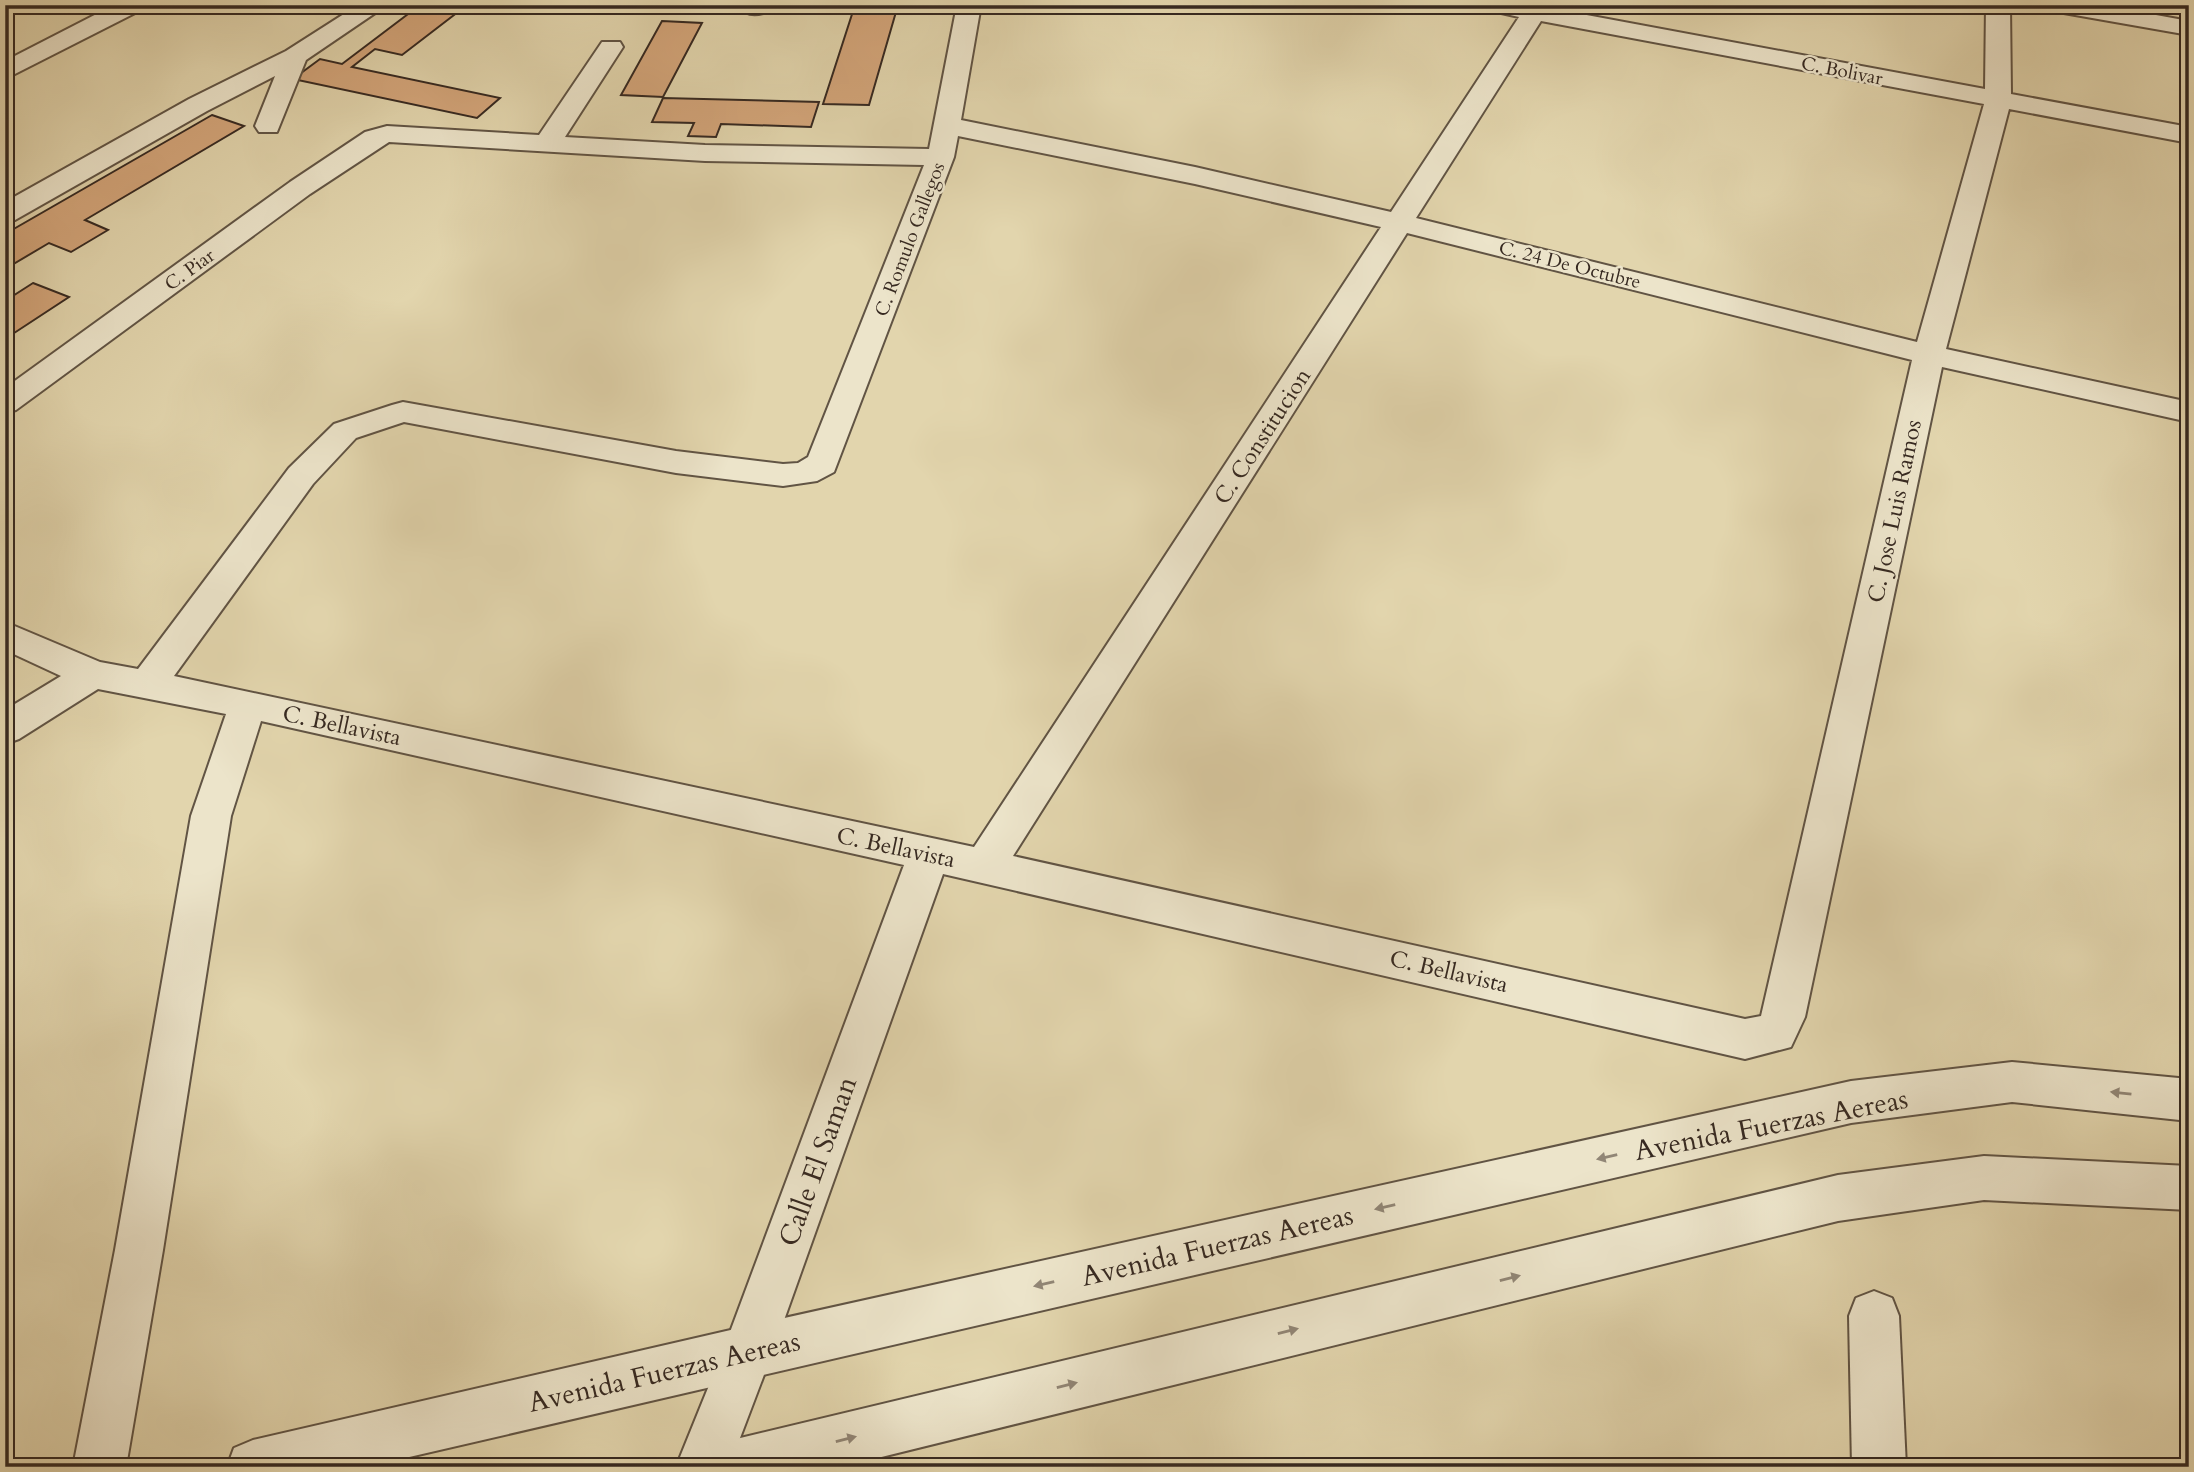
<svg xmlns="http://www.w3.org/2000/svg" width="2194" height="1472" viewBox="0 0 2194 1472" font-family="Cardo,serif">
<rect width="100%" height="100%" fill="#e2d5ad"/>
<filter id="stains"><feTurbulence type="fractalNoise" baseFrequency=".00286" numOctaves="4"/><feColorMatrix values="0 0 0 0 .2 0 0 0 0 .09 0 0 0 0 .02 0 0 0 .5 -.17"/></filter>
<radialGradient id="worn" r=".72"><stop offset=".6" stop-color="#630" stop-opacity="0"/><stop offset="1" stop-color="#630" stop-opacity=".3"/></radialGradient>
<g fill="#d3a57a" stroke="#362921" stroke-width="2">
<path d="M420 5H467L402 55 375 49 352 67 500 98 477 118 293 79 320 59 342 64Z"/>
<path d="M640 5H677L674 12 637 10Z"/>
<path d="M855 5H898L869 105 823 104Z"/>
<path d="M662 21 702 23 663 97 621 95Z"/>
<path d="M663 98 819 102 811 127 721 124 716 137 688 136 694 123 652 122Z"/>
<path d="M212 115 244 126 85 220 108 230 71 252 49 243 5 269V234Z"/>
<path d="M33 283 69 297 5 339V301Z"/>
</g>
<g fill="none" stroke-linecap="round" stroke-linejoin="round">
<g stroke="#615444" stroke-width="4">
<g id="minor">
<path d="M114 5H145L141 10 5 79V61Z"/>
<path d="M358 5H387L306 60 277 132H259L255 126 275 76 207 111 15 220 5 222V202L189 99 286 51Z"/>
<path d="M738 5H765L767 8 763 13C753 16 745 15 738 5Z"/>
<path d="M957 5H981L961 120 1195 167 1391 212 1519 17 1488 10 1484 5H1551L1549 8 1985 89 1986 5H2010L2011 94 2189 127V143L2009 109 1946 349 2189 402V422L1942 367 1805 1017 1791 1047 1745 1059 943 874 773 1351 729 1467H676L723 1351 904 865 261 721 231 816 163 1250 126 1467H73L115 1250 191 816 226 714 98 689 19 739 5 744V710L61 676 5 650V622L100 662 138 669 289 468 334 424 392 405 403 402 676 451 783 464 798 463 808 457 924 165 705 161 389 142 310 194 16 410 5 413V388L290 182 365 132 387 126 539 135 602 42H620L623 47 565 137 705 145 929 149ZM1541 21 1984 104 1917 342 1416 218ZM958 136 1195 184 1381 227 974 847 174 676 313 484 356 438 404 422 676 473 783 486 817 481 834 472 954 157ZM1407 233 1912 360 1761 1016 1745 1019 1013 856Z"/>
<path d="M2046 5H2101L2189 21V35L2058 12 2050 10Z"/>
<path d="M1874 1291 1892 1298 1899 1316 1906 1467H1852L1849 1316 1856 1298Z"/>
</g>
</g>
<g stroke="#615444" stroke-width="4">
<g id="tertiary">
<path d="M2012 1062 2189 1079V1121L2012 1102 1851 1123 366 1467H227L234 1448 253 1440 748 1326 1851 1081Z"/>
<path d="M1984 1156 2189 1166V1210L1984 1200 1838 1221 841 1467H706L713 1448 732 1440 1838 1175Z"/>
</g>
</g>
<use href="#minor" fill="#ece4ca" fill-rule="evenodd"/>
<use href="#tertiary" fill="#ece4ca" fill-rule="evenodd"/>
</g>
<defs><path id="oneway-solid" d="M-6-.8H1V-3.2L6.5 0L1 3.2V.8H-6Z" transform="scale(1.75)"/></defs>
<g fill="#918676">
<use href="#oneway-solid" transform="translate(2121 1093) rotate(-174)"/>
<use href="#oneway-solid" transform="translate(1607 1157) rotate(167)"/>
<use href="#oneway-solid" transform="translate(1385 1207) rotate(167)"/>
<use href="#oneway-solid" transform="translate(1510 1278) rotate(-14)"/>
<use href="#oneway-solid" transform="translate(1044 1284) rotate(167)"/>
<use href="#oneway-solid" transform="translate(1288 1331) rotate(-14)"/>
<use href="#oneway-solid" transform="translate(1067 1385) rotate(-14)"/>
<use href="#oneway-solid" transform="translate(846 1439) rotate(-14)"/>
</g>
<g text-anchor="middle" stroke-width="5" stroke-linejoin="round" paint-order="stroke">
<g font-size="19" fill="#362921" stroke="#ece4ca">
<text transform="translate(1842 70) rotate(11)" y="7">C. Bolivar</text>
<text transform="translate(909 239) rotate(-69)" y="7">C. Romulo Gallegos</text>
<text transform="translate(1570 264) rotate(14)" y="7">C. 24 De Octubre</text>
<text transform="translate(189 269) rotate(-36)" y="7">C. Piar</text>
</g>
<g font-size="23" fill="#362921" stroke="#ece4ca">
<text transform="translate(1262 436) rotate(-57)" y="8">C. Constitucion</text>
<text transform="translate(1894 511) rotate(-78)" y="8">C. Jose Luis Ramos</text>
<text transform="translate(342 725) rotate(12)" y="8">C. Bellavista</text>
<text transform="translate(896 847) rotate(12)" y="8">C. Bellavista</text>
<text transform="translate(1449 971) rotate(13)" y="8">C. Bellavista</text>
</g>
<g font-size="28" fill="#362921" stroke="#ece4ca">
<text transform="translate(1771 1124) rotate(-11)" y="10">Avenida Fuerzas Aereas</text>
<text transform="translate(817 1161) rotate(-70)" y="10">Calle El Saman</text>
<text transform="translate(1217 1245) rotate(-13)" y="10">Avenida Fuerzas Aereas</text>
<text transform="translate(664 1371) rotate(-13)" y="10">Avenida Fuerzas Aereas</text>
</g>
</g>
<rect width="2194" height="1472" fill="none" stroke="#e2d5ad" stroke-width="28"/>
<rect x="7" y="7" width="2180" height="1458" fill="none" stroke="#362921" stroke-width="3.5"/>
<rect x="14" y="14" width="2166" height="1444" fill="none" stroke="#362921" stroke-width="2"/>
<rect width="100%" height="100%" filter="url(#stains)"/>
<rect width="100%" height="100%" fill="url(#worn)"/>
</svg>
